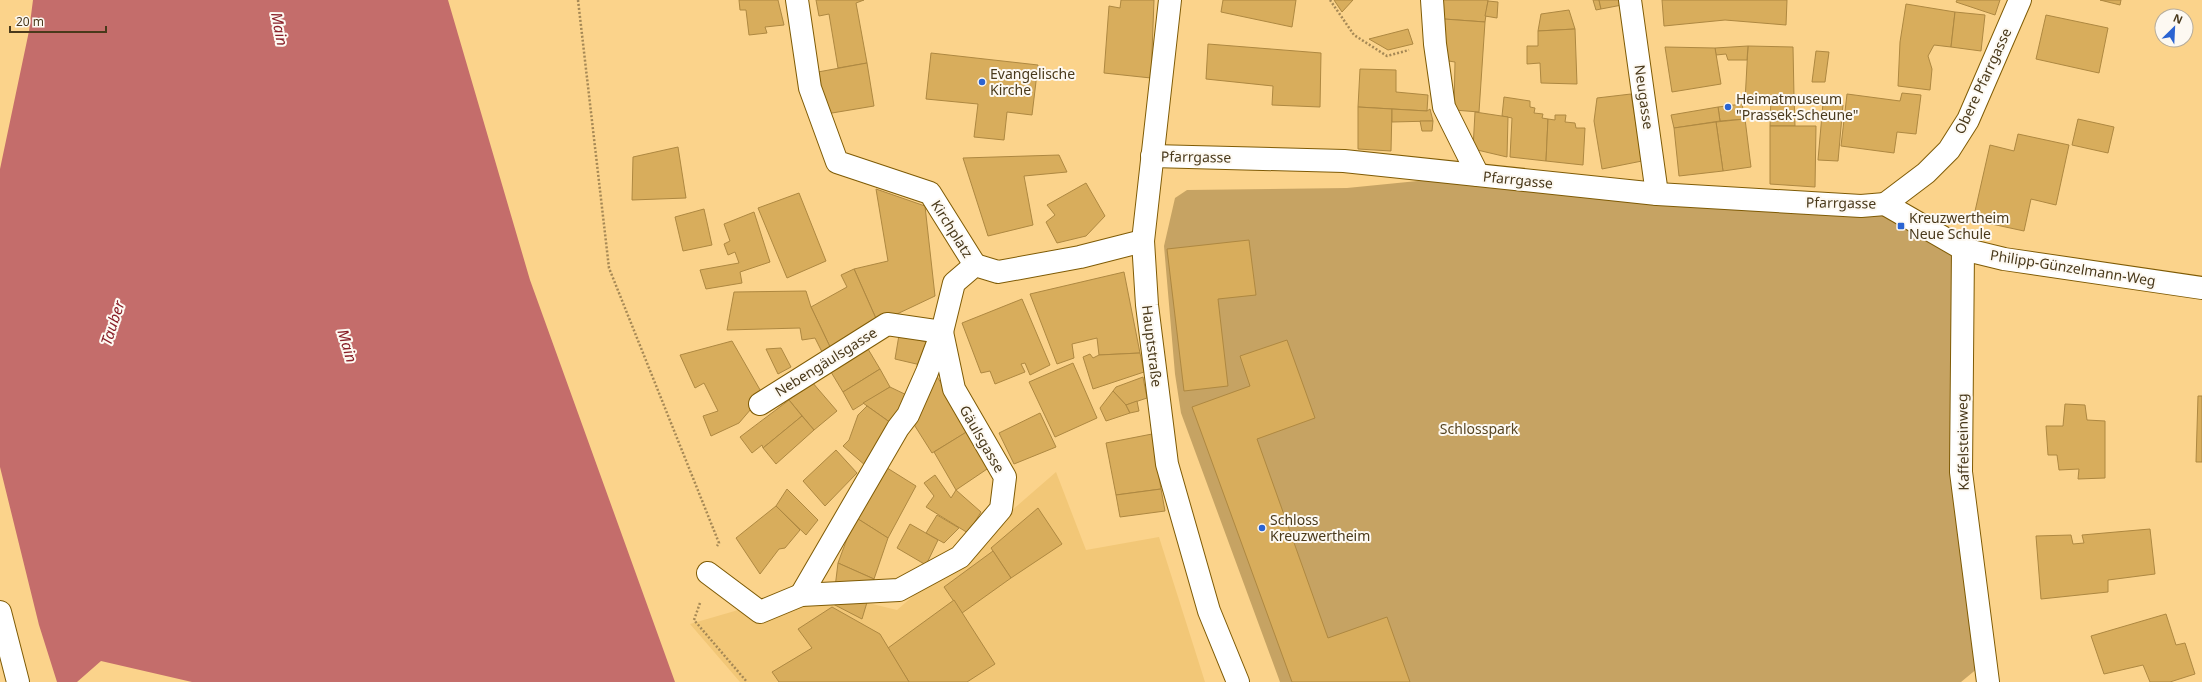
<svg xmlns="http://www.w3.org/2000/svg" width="2202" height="682" viewBox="0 0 2202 682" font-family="'Noto Sans',sans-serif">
<rect width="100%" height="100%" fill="#fbd38b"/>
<path fill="#f2c777" d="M1056 472 1086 550 1159 537 1205 682H740L690 624 811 589 897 610Z"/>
<path fill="#c6a363" d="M1478 175 1861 206 1963 249 1961 472 1984 663 1961 682H1280L1181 413 1175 374 1164 246 1175 198 1187 190 1347 188Z"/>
<path fill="#c46d6b" d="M33 0H448L530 280 675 682H192L101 661 77 682H0V169L29 31Z"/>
<path fill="#fbd38b" d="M0 467 39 625 57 682H0Z"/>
<g fill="#d8ad5c" stroke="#ae8841">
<path d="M739 0H778L784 25 765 27 767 33 749 35 746 10H740Z"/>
<path d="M816 0H864L856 3 867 63 838 68 829 14 819 16Z"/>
<path d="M1121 0H1154L1151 78 1104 73 1109 6 1120 8Z"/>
<path d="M1223 0H1296L1292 27 1221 12Z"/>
<path d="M1334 0H1353L1342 12Z"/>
<path d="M1443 0H1488L1485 22 1444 19Z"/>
<path d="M1593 0H1599L1601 9 1596 10Z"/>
<path d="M1599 0H1621L1622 5 1601 9Z"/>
<path d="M1662 0H1787L1786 25 1725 20 1664 26Z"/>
<path d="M1957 0H2000L1995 15 1956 2Z"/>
<path d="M2100 0H2121L2120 5Z"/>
<path d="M1488 1 1498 2 1497 18 1485 16Z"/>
<path d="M1906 4 1955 12 1951 47 1934 45 1928 56 1932 69 1930 90 1898 86 1900 42Z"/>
<path d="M1569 10 1575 29 1538 31 1541 14Z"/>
<path d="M1955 12 1985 15 1981 51 1951 47Z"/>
<path d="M2046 15 2108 28 2099 73 2036 59Z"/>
<path d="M1444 19 1485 22 1479 112 1454 110 1455 62 1442 60Z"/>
<path d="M1408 29 1413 44 1388 50 1369 39Z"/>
<path d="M1575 29 1577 84 1541 83 1540 63 1527 64V46H1538V31Z"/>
<path d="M1208 44 1321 53 1320 107 1272 105 1273 86 1206 79Z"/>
<path d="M1748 46 1793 47 1794 97 1771 96V102L1745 101Z"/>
<path d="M1748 46 1747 60H1728L1726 54 1716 55 1715 48Z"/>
<path d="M1665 47 1715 48 1721 84 1672 92Z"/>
<path d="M1816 51 1829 52 1825 82H1812Z"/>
<path d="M931 53 1038 65 1032 115 1007 112 1004 140 974 137 978 104 926 99Z"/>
<path d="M867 63 874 106 826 114 818 72Z"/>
<path d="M1360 69 1396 70V92L1428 95 1427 111 1358 107Z"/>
<path d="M1902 93 1921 95 1916 134 1897 132 1894 153 1841 146 1847 94 1900 101Z"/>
<path d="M1631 94 1642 161 1602 169 1594 121 1597 98Z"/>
<path d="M1771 96 1794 97 1795 126H1770Z"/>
<path d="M1504 97 1530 101V107L1535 108 1534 113 1543 114 1542 118 1548 119 1546 161 1510 157 1512 118 1502 116Z"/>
<path d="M1823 103 1843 105 1838 161 1818 160Z"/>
<path d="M1742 104 1745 119 1720 121 1718 107Z"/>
<path d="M1358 107 1392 109 1391 151 1358 149Z"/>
<path d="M1718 107 1720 121 1674 128 1671 115Z"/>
<path d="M1392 109 1427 111 1430 109 1433 121 1392 122Z"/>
<path d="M1475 112 1508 117 1507 157 1473 149Z"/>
<path d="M1555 115H1566L1565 122 1575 123 1576 128H1585L1583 165 1546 161 1548 119 1555 120Z"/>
<path d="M1745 119 1751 167 1723 171 1716 122Z"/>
<path d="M2078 119 2114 127 2108 153 2072 145Z"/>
<path d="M1420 121H1433L1432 131H1422Z"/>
<path d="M1716 122 1723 171 1679 176 1674 128Z"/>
<path d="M1770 126H1816L1815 187 1770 184Z"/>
<path d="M2018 134 2069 145 2056 205 2031 199 2024 231 1973 220 1990 145 2014 151Z"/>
<path d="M678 147 686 198 632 200 633 157Z"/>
<path d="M1059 155 1067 172 1024 176 1033 225 988 236 963 158Z"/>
<path d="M1086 183 1105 216 1086 236 1057 243 1046 222 1055 215 1047 205Z"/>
<path d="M876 189 925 206 935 296 878 323 854 269 888 261Z"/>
<path d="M799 193 826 261 787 278 758 208Z"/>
<path d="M704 209 712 245 683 251 675 217Z"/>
<path d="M754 212 770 262 740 272 742 283 706 289 700 270 739 263 735 252 728 255 724 244 730 241 724 224Z"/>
<path d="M1249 240 1256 295 1218 299 1228 386 1184 391 1167 249Z"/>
<path d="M854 269 878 323 832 351 811 307 847 287 841 275Z"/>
<path d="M1124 272 1140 353 1099 355 1097 338 1072 344 1074 358 1057 364 1030 294Z"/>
<path d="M806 291 811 307 832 351 824 356 815 338 802 340 800 328 727 330 734 292Z"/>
<path d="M1022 299 1050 365 1030 375 1025 363 1021 364 1025 372 995 384 990 371 981 373 962 323Z"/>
<path d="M899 335 930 343 925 366 895 359Z"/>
<path d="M1287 340 1315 418 1257 439 1328 638 1387 617 1410 682H1292L1192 407 1250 386 1240 356Z"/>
<path d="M732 341 763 395 739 423 711 436 703 416 718 411 704 383 695 388 680 355Z"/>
<path d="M781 348 791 367 778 374 766 349Z"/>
<path d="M868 349 880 369 843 392 831 372Z"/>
<path d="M1140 353 1144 372 1093 389 1083 357 1090 354 1093 358 1099 355Z"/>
<path d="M1073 363 1097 418 1055 437 1029 382Z"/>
<path d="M880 369 890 387 853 410 843 392Z"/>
<path d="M933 370 970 430 932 453 908 415Z"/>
<path d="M1143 377 1147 398 1126 405 1113 391 1116 387Z"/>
<path d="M812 382 837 411 814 430 789 400Z"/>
<path d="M890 387 915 399 898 428 863 403Z"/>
<path d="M1113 391 1126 405 1130 413 1106 421 1100 408Z"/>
<path d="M2198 396H2202V462H2196Z"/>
<path d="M789 400 802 416 763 448 762 445 752 453 740 437Z"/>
<path d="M1137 401 1139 411 1130 413 1126 405Z"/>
<path d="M2065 404 2085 405 2087 420 2105 421V478L2078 479 2079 469 2059 470 2057 455H2048L2046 426H2063Z"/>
<path d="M867 406 898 428 866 466 843 446 849 440 858 415Z"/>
<path d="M1040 413 1056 447 1014 464 999 433Z"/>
<path d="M802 416 814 430 776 464 763 448Z"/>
<path d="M968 431 996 463 956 490 934 452Z"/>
<path d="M1152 434 1161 489 1116 495 1106 443Z"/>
<path d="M836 450 857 473 825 506 803 481Z"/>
<path d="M884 466 916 486 888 538 855 517Z"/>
<path d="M935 475 951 498 956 490 981 512 968 533 926 507 934 496 924 483Z"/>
<path d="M787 489 818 520 806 535 776 506Z"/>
<path d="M1161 489 1165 511 1120 517 1116 495Z"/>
<path d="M776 506 800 530 785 548 779 549 760 574 736 538Z"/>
<path d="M1038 508 1062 544 1011 578 991 548Z"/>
<path d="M937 515 959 528 944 543 926 533Z"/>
<path d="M855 517 888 538 874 579 838 563Z"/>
<path d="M910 524 938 540 926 565 897 548Z"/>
<path d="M2150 529 2155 574 2108 580V592L2041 599 2036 536 2071 535 2073 544 2084 543 2082 535Z"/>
<path d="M993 551 1011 578 962 613 944 587Z"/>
<path d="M838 563 874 579 862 619 833 604Z"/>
<path d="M954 600 995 664 967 682H909L888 648Z"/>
<path d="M832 607 880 634 909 682H779L772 672 812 648 798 629Z"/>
<path d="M2166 614 2176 645 2185 643 2195 674 2170 682H2150L2143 665 2104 674 2091 636Z"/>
</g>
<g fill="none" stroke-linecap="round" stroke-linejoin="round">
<g stroke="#7f5b05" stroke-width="24">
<g id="minor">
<path d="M797 0 810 88 837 162 930 193 975 265"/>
<path d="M1432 0 1435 44 1444 107 1478 175"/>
<path d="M1630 0 1657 194"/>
<path d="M1152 156 1344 161 1657 194 1861 206 1885 204"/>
<path d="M1885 204 1963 249 2004 259 2202 288"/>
<path d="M1885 204 1926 173 1949 150 1968 120 2020 0"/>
<path d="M1963 249 1961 472 1988 682"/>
<path d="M708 573 760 612 801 595 899 590 960 557 1001 509 1005 477 954 389 942 332 887 324 760 404"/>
<path d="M801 595 898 428 908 415 927 372 942 332 954 283 975 265 998 272 1080 257 1143 241"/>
</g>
</g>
<g stroke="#7f5b05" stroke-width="24">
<path id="tertiary" d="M1170 0 1143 241 1147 305 1167 464 1209 611 1238 682"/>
</g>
<g stroke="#7f5b05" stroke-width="24">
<path id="secondary" d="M0 612 18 682"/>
</g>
<g stroke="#a58855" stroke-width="2.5" stroke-dasharray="2 2" stroke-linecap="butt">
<path d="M578 0 609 268 719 543 717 546"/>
<path d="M1330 0 1354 35 1387 56 1409 50"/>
<path d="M700 603 694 620 747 682"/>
</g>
<use href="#minor" stroke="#fff" stroke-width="22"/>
<use href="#tertiary" stroke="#fff" stroke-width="22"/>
<use href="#secondary" stroke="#fff" stroke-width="22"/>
</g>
<g fill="#2b64d2" stroke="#fdf9f2" stroke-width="1.5">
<circle cx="982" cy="82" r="4"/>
<circle cx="1728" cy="107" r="4"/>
<rect x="1897" y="222" width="8" height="8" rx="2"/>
<circle cx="1262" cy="528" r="4"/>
</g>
<g text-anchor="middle" stroke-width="4" stroke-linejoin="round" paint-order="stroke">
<g font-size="14" fill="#49391b" stroke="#fdf9f2" text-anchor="start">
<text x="990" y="79">Evangelische<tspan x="990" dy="16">Kirche</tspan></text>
<text x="1736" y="104">Heimatmuseum<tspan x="1736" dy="16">"Prassek-Scheune"</tspan></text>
<text x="1909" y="223">Kreuzwertheim<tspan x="1909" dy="16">Neue Schule</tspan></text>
<text x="1270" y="525">Schloss<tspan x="1270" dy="16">Kreuzwertheim</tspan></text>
</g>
<g font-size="14" fill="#49391b" stroke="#fdf9f2">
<text transform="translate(1983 81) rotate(-65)" y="5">Obere Pfarrgasse</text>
<text transform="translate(1644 97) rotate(82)" y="5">Neugasse</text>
<text transform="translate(1196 157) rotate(1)" y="5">Pfarrgasse</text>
<text transform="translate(1518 180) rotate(6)" y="5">Pfarrgasse</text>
<text transform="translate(1841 203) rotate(1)" y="5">Pfarrgasse</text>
<text transform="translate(952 229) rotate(58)" y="5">Kirchplatz</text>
<text transform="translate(2073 268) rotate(9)" y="5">Philipp-Günzelmann-Weg</text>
<text transform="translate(1152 346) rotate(83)" y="5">Hauptstraße</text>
<text transform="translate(826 362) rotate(-32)" y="5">Nebengäulsgasse</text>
<text transform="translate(982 439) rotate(60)" y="5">Gäulsgasse</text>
<text transform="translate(1963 442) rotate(-91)" y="5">Kaffelsteinweg</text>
</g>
<g font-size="14" fill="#564421" stroke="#fdf9f2">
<text x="1479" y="434">Schlosspark</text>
</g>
<g font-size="15" font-style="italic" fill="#881e27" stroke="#fdf9f2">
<text transform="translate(279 29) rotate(79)" y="5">Main</text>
<text transform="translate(113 323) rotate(-72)" y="5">Tauber</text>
<text transform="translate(347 346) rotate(73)" y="5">Main</text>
</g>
</g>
<g transform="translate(2174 28) rotate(24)"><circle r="19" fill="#fdf9f2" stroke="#b5ac9c"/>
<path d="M0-3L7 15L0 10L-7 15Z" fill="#2b64d2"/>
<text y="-6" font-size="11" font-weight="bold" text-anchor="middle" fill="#49391b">N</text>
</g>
<path d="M10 26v6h96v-6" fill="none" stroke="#49391b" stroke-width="2"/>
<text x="16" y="26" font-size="12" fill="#49391b" stroke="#fdf9f2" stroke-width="3" paint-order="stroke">20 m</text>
</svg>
